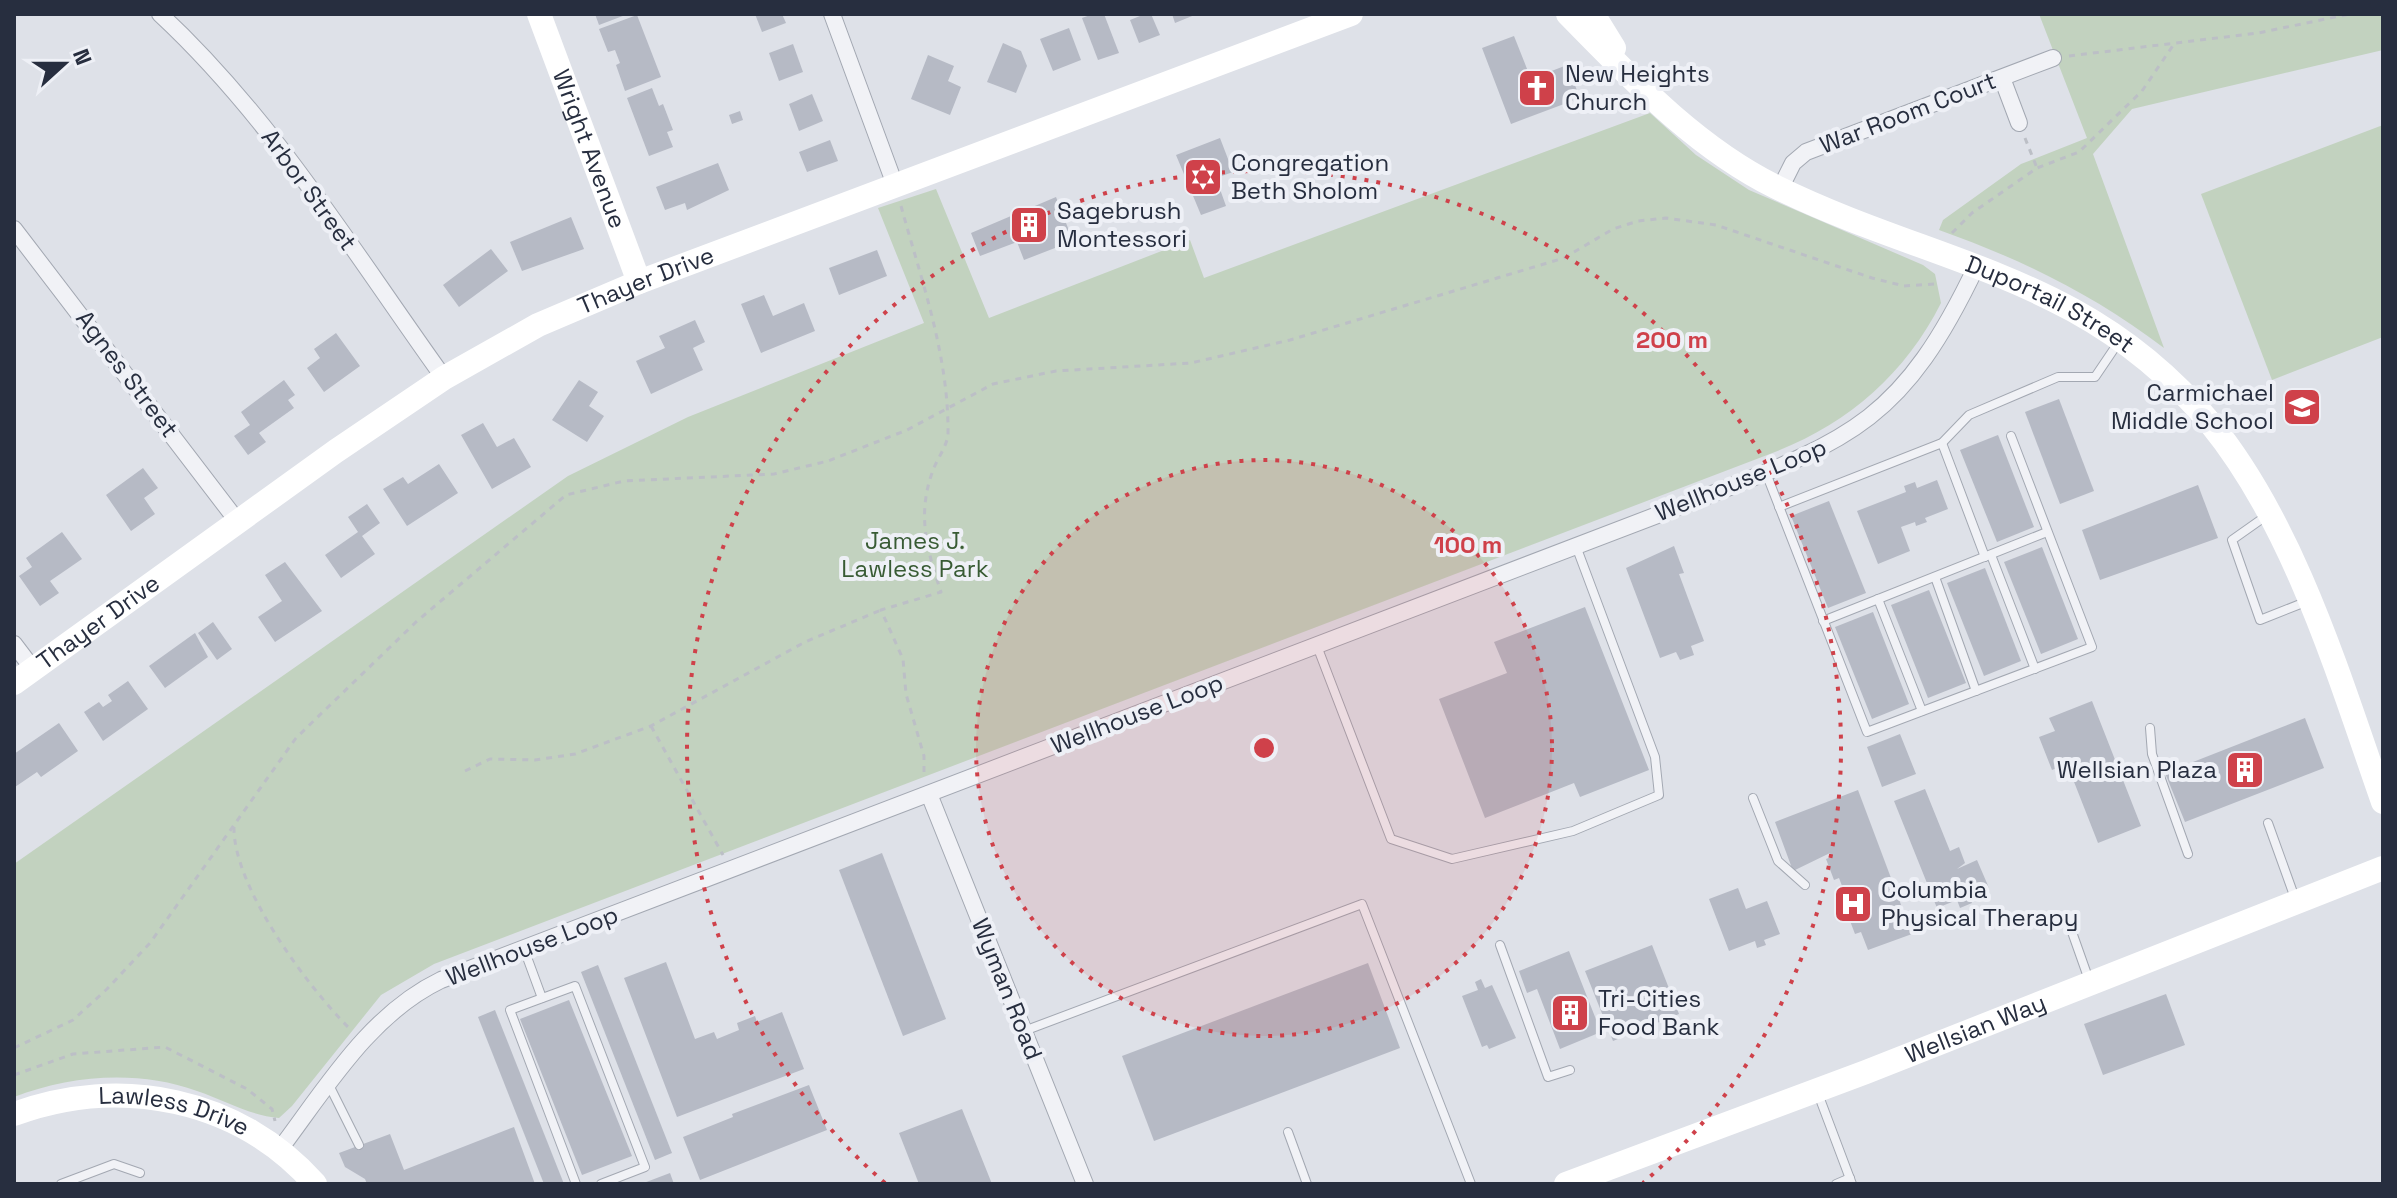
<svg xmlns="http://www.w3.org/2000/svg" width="2397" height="1198" viewBox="0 0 2397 1198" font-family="'Space Grotesk',sans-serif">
<rect width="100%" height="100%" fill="#dee1e8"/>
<g fill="#c2d2bf">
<path d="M2039 14H2383V50L2132 109 2093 154 2164 348C2094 295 2021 259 1939 230L1943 220 2021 164 2087 138Z"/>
<path d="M1650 113 1696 155 1749 190 1923 265 1935 274 1941 303C1905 374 1849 423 1775 452L434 964 381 995 292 1106 279 1118C251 1116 224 1100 197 1091 138 1070 72 1075 14 1097V864L568 476 688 417 924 323 878 208 936 189 989 318 1190 240 1204 278Z"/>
<path d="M2383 125V337L2272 380 2201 194Z"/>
</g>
<g fill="#b6bac5">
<path d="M595 14H628L599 25Z"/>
<path d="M755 14H782L786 23 762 32Z"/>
<path d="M1093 14H1104L1119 53 1098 60 1082 18Z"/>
<path d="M1145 14H1151L1160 35 1139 43 1130 20Z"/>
<path d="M1172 14H1197L1175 23Z"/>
<path d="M637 15 661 77 625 91 616 65 620 63 615 50 608 52 599 29Z"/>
<path d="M1069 28 1081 60 1053 71 1040 39Z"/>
<path d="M1514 36 1531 79 1567 65 1580 98 1511 124 1482 48Z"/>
<path d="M1003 43 1021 51 1027 66 1016 93 987 82Z"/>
<path d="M793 44 803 72 779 81 769 53Z"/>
<path d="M928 55 954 66 948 81 961 87 950 115 911 99Z"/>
<path d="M652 88 659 106 663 104 673 130 667 132 673 147 649 156 627 98Z"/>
<path d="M812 94 823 121 799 131 789 104Z"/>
<path d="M740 111 743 120 732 124 729 115Z"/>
<path d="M1220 138 1233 172 1216 178 1226 206 1201 215 1176 155Z"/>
<path d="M830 140 838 161 807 172 799 152Z"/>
<path d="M718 163 729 190 687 210 685 203 665 210 656 187Z"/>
<path d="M1056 197 1073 241 1024 260 1017 242 980 256 971 233Z"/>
<path d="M571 217 584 249 522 271 510 242Z"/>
<path d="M491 249 508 271 459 307 443 285Z"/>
<path d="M877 250 887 276 839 295 829 268Z"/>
<path d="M764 295 773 316 804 303 815 331 761 353 741 304Z"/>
<path d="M695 320 705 342 693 348 703 370 651 394 636 361 665 348 659 336Z"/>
<path d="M336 333 360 366 324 392 307 368 320 358 314 349Z"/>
<path d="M284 380 295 395 288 400 294 408 259 433 266 442 248 455 234 436 250 425 241 412Z"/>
<path d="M579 380 598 392 589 406 604 416 587 442 552 420Z"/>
<path d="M2059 399 2094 491 2060 504 2025 412Z"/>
<path d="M483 423 497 447 514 438 531 467 492 489 461 435Z"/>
<path d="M1998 435 2034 527 1997 542 1960 450Z"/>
<path d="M439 464 458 493 407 526 383 489 403 477 408 484Z"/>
<path d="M143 468 158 488 144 498 155 514 131 531 106 495Z"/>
<path d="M1937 480 1948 509 1925 518 1927 522 1916 526 1915 522 1901 527 1910 551 1878 564 1857 511 1906 492 1904 486 1915 482 1917 488Z"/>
<path d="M2198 485 2218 538 2100 580 2082 530Z"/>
<path d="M1829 501 1866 593 1828 608 1791 516Z"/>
<path d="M367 504 380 523 362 536 375 554 341 578 325 555 358 532 348 517Z"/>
<path d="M62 532 82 559 50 581 59 593 40 606 19 576 32 567 26 558Z"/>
<path d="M1674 546 1684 573 1679 574 1704 641 1691 646 1694 655 1680 660 1676 652 1660 658 1626 568Z"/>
<path d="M2042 547 2078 639 2041 654 2004 562Z"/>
<path d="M285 562 322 611 275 642 258 617 282 601 265 575Z"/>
<path d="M1985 568 2021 661 1984 676 1947 583Z"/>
<path d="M1929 590 1966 683 1928 698 1891 605Z"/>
<path d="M1585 607 1649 770 1580 797 1574 783 1485 818 1439 699 1507 673 1494 642Z"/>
<path d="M1873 612 1909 704 1872 719 1835 627Z"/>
<path d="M213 622 232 649 217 660 198 633Z"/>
<path d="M195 633 208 657 165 688 149 666Z"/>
<path d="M128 681 148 709 103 741 84 712 99 702 103 707 112 701 108 695Z"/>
<path d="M2092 701 2141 826 2098 843 2067 764 2052 770 2039 737 2055 731 2049 718Z"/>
<path d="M2305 718 2324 768 2185 822 2165 773Z"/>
<path d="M59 723 78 751 41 777 37 772 15 787 14 754Z"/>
<path d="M1900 734 1916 774 1882 787 1867 747Z"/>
<path d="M1925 789 1950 851 1959 847 1965 863 1957 869 1977 860 1989 888 1969 896 1972 903 1960 908 1957 900 1937 908 1894 801Z"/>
<path d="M1858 790 1912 934 1868 950 1861 932 1855 934 1847 913 1852 912 1839 878 1834 880 1826 859 1831 857 1830 853 1793 871 1775 822Z"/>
<path d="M882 853 946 1019 903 1036 839 870Z"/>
<path d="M1738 888 1746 909 1767 901 1780 934 1764 940 1766 945 1757 948 1755 941 1729 951 1709 899Z"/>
<path d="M1652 945 1679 1014 1613 1041 1585 971Z"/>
<path d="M1569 951 1601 1032 1560 1049 1537 989 1527 993 1519 971Z"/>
<path d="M666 962 695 1039 714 1032 717 1039 739 1030 737 1023 755 1016 757 1022 782 1012 804 1069 677 1117 624 978Z"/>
<path d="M1368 963 1400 1048 1154 1141 1122 1056Z"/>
<path d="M598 965 672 1153 655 1160 581 972Z"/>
<path d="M1481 979 1485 988 1492 985 1516 1038 1489 1049 1487 1045 1482 1047 1462 996 1478 990 1475 982Z"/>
<path d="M2166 994 2185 1045 2103 1075 2084 1024Z"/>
<path d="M569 1000 632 1156 582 1175 520 1019Z"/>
<path d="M495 1010 564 1184H544L478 1017Z"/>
<path d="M809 1085 827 1130 700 1180 683 1137 733 1117 732 1114Z"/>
<path d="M962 1109 992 1184H919L899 1133Z"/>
<path d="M514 1127 535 1184H367L365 1179 345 1167 339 1153 390 1134 404 1170Z"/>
<path d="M670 1173 674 1184H641Z"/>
</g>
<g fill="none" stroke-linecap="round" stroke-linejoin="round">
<g stroke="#a3a8b2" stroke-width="10">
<g id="lane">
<path d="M1942 443 1985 557"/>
<path d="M1766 473 1867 732 2092 647 2011 436"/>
<path d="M1779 507 1942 443 1969 415 2058 377H2095L2118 343"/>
<path d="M2266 516 2232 540 2260 620 2308 601"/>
<path d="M1991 555 2035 669"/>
<path d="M1935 577 1976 691"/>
<path d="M1878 599 1922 711"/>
<path d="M1823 621 2047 532"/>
<path d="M1317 646 1391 839 1452 859 1573 831 1659 795 1655 757 1576 546"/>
<path d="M2150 728 2152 754 2188 854"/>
<path d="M1753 798 1778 861 1805 885"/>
<path d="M2268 823 2296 901"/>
<path d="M2072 932 2089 980"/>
<path d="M1500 945 1548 1077 1570 1070"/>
<path d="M524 949 542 998"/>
<path d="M1024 1031 1362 904 1471 1184"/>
<path d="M329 1085 359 1145"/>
<path d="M1817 1091 1852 1184"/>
<path d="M1288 1132 1307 1184"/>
<path d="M61 1184 114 1164 140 1173"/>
<path d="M576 1184 510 1010 575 986 645 1167 601 1184"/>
<path d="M1836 1184 1850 1178"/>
</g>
</g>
<g stroke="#a3a8b2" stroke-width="18">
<g id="street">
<path d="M160 14C273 119 354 253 444 378"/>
<path d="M832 14 895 185"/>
<path d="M2002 78 2019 123"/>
<path d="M1780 189 1793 163 1806 152 2053 58"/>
<path d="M14 229 238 522"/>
<path d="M14 644 33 669"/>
<path d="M929 794 1085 1184"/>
<path d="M280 1149C326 1088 370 1014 441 980L1694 501C1850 440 1902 423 1977 265"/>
</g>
</g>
<g stroke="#bcbfc6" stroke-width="3" stroke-dasharray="6 6" stroke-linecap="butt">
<path d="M2069 56 2258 33 2350 14"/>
<path d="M2025 138 2037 168"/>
<path d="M901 206C921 279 949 356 948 434 947 447 936 460 932 473 917 516 927 550 941 592L881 610 903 659 906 694 924 756V776"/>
<path d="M1952 233 1972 213 2037 168 2079 152 2142 91 2174 44"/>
<path d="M651 726 723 855"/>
<path d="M465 771 490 759 535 760 575 754 651 726 805 642 881 610"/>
<path d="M234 827C233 887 308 987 349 1028"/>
<path d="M14 1048 73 1020 107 989 150 943 296 738 416 622 566 495 624 481 774 474 828 461 907 430 993 384 1056 371 1191 363 1290 340 1564 258 1613 229 1638 221 1666 218 1716 225 1872 278 1904 286 1935 284"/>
<path d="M14 1075 73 1054 165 1047 247 1089 272 1109 275 1121"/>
</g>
<use href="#lane" stroke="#f1f2f6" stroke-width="8"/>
<use href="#street" stroke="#f1f2f6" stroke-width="16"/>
<g stroke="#fff" stroke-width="24">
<path id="s1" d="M539 14 639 282"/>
<path id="s2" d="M1568 14C1631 78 1695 147 1776 187 1937 266 2087 274 2211 424 2295 527 2339 677 2383 802"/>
<path d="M1593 14 1614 48"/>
<path id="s3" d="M14 683 336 451 444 378 538 325 639 282 1351 14"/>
<path id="s4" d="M14 1114C120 1075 239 1098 315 1184"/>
<path id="s5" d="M1566 1184 1866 1072 2383 868"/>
</g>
</g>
<circle cx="1264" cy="748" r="288" fill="#cf414a" fill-opacity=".12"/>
<g fill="none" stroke="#cf414a" stroke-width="4" stroke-dasharray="4 8">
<circle cx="1264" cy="748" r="288"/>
<path d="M885 1183A577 577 0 1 1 1643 1183"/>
</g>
<defs>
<g id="church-square" transform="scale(2)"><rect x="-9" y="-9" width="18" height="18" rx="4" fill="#cf414a" stroke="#eef0f6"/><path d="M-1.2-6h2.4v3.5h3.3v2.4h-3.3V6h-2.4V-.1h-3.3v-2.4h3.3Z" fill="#fff"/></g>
<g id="synagogue-square" transform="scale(2)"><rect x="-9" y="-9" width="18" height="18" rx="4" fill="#cf414a" stroke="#eef0f6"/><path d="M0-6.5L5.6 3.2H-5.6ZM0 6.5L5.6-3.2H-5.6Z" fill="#fff"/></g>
<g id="building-square" transform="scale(2)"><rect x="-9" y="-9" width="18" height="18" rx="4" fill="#cf414a" stroke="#eef0f6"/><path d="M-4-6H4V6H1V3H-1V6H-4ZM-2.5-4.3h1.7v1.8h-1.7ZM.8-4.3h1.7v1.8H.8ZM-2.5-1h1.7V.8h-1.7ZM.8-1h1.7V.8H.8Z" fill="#fff"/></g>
<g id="school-square" transform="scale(2)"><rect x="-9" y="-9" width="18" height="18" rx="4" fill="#cf414a" stroke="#eef0f6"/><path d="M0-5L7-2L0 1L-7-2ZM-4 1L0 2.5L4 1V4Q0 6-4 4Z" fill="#fff"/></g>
<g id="hospital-square" transform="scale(2)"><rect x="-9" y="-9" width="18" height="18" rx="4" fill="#cf414a" stroke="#eef0f6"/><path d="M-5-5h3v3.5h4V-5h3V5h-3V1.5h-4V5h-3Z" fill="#fff"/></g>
</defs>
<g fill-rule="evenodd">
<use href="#church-square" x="1537" y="88"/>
<use href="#synagogue-square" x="1203" y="177"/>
<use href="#building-square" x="1029" y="225"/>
<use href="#school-square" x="2302" y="407"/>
<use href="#building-square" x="2245" y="770"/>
<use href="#hospital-square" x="1853" y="904"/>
<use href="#building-square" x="1570" y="1013"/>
</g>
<g text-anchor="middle" stroke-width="8" stroke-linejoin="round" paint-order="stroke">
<g font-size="24" fill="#272e3f" stroke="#eef0f6" text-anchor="start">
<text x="1565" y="82">New Heights<tspan x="1565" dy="28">Church</tspan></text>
<text x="1231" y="171">Congregation<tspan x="1231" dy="28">Beth Sholom</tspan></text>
<text x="1057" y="219">Sagebrush<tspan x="1057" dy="28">Montessori</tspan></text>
<text x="2274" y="401" text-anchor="end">Carmichael<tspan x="2274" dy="28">Middle School</tspan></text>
<text x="2217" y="778" text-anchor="end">Wellsian Plaza</text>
<text x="1881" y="898">Columbia<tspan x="1881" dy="28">Physical Therapy</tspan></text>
<text x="1598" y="1007">Tri-Cities<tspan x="1598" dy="28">Food Bank</tspan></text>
</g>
<g font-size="24" fill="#272e3f" stroke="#eef0f6">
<text transform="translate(1908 113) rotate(-21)" y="8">War Room Court</text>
<text dy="8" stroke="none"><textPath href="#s1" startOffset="144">Wright Avenue</textPath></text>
<text transform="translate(309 190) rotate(54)" y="8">Arbor Street</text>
<text dy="8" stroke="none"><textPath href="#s3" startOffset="752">Thayer Drive</textPath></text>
<text dy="8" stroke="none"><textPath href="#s2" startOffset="570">Duportail Street</textPath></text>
<text transform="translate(127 374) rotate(53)" y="8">Agnes Street</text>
<text transform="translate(1741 480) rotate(-22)" y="8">Wellhouse Loop</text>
<text dy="8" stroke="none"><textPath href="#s3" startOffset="104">Thayer Drive</textPath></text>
<text transform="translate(1137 714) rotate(-21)" y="8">Wellhouse Loop</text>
<text transform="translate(532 946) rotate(-21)" y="8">Wellhouse Loop</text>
<text transform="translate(1007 989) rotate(68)" y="8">Wyman Road</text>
<text dy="8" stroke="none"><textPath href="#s5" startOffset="438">Wellsian Way</textPath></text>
<text dy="8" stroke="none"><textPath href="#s4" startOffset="164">Lawless Drive</textPath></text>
</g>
<g font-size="24" fill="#385b34" stroke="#eef0f6">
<text x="915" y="549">James J.<tspan x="915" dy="28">Lawless Park</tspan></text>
</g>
</g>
<circle cx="1264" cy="748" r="12" fill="#cf414a" stroke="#eef0f6" stroke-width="4"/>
<g font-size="24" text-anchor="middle" font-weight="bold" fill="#cf414a" stroke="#eef0f6" stroke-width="8" stroke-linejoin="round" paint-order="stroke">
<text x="1672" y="348">200 m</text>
<text x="1468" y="553">100 m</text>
</g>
<rect width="2397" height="1198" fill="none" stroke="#272e3f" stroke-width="32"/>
<g transform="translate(64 64) rotate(69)" stroke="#eef0f6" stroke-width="6" paint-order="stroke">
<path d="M0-6L14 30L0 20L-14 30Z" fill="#272e3f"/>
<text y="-12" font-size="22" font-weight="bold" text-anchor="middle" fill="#272e3f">N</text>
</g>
</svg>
